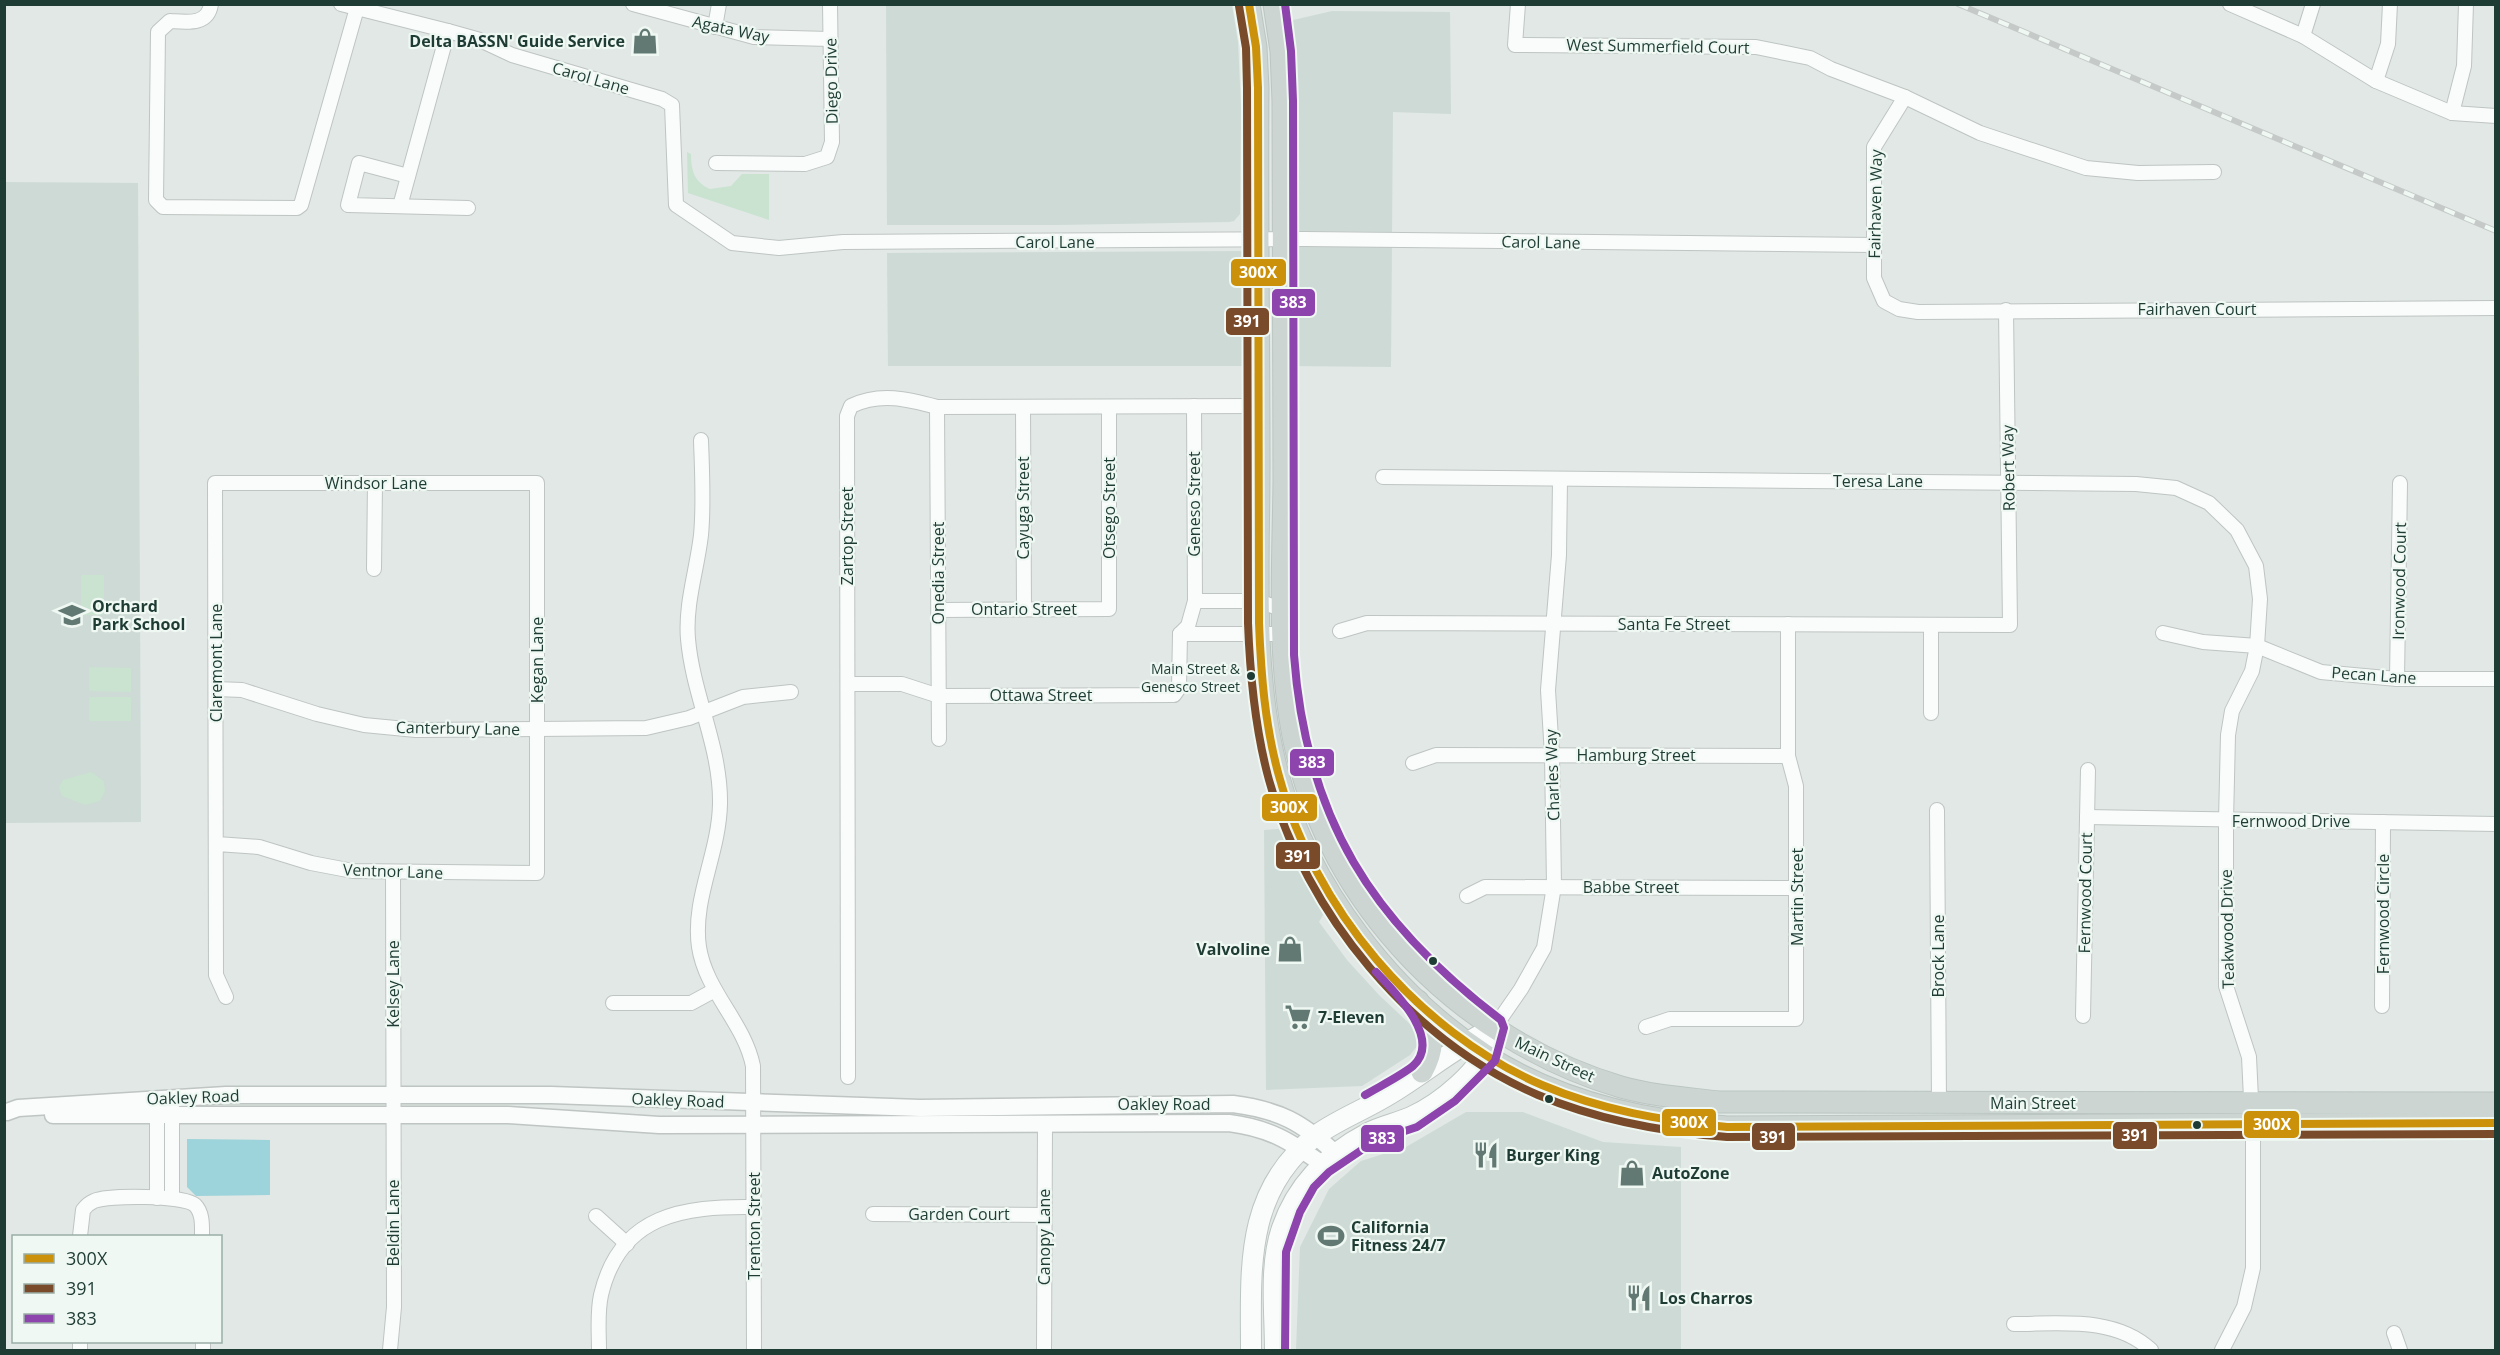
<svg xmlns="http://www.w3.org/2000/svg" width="2500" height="1355" viewBox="0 0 2500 1355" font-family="'Open Sans',sans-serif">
<rect width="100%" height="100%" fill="#e1e8e5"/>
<g fill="#cedad5">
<path d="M886 5H1232L1238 42 1241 107 1240 214 1234 221 1229 222 1057 225H887Z"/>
<path d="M1332 11 1450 12 1451 114 1393 112 1392 232 1289 231 1292 78 1289 21Z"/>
<path d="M4 182 138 183 141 822 5 823Z"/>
<path d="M1289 243 1392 245 1391 367 1292 366Z"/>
<path d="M1247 251 1248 366H888L887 253Z"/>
<path d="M1279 829 1323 915 1319 922 1347 960 1379 995 1412 1026 1418 1037 1417 1046 1410 1055 1362 1086 1266 1090 1264 830Z"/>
<path d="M1466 1112H1523L1603 1142 1681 1147V1350H1296L1300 1247 1329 1189 1361 1161 1406 1147Z"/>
</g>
<g fill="#c9e3d0">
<path d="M687 152 691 154C691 170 694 182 710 189L731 186 742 174H769V220L688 193Z"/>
<rect x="81" y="575" width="23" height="40"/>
<path d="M89 667 131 668V692L89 691Z"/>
<rect x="89" y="697" width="42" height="24"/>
<path d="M91 772 104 781 105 792 100 801 85 805 62 796 59 787 63 780Z"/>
</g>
<path fill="#9dd3da" d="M187 1139 270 1140V1195L196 1196 187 1187Z"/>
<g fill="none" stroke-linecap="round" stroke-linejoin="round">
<g stroke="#bec5c2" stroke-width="16">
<g id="minor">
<path d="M211 4C208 26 186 22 170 21L158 32 156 200 163 207 297 208 301 205 357 8"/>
<path d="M341 4 448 31 480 40 512 55 662 99 672 105 676 205 732 243 779 248 843 242 1304 239 1875 245"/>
<path d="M633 4 754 37 830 39"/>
<path d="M1518 4 1515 45 1756 47 1810 58 1831 69 1905 97 1980 133 2086 168 2138 173 2214 172"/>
<path d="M2230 4 2303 36 2376 81 2452 113 2496 116"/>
<path d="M715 27 719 4"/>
<path d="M2303 36 2313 4"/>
<path d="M2376 81 2388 44 2390 4"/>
<path d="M1905 97 1874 147V278L1884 301 1899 309 1918 312 2496 308"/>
<path d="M2452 113 2464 66 2466 4"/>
<path d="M716 163 805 164 827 157 832 142 830 4"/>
<path d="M408 176 359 163 348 205 468 208"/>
<path d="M400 206 448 31"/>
<path d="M937 407 939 739"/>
<path d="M1023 407 1024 609"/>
<path d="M701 440C702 471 704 504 701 535 697 570 685 604 688 639 693 696 721 747 720 804 719 854 692 899 699 947 706 992 744 1022 753 1066L754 1350"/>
<path d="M1383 477 2136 484 2176 488 2209 503 2237 530 2256 566 2260 599 2257 646 2252 671 2232 711 2228 735 2226 821V986L2249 1057 2253 1140V1268L2244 1307 2222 1350"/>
<path d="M374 569 375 483"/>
<path d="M1195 601H1259L1283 610"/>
<path d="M939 610 1109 609V407"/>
<path d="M1931 625V713"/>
<path d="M1340 631 1367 623 2010 625 2006 310"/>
<path d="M2163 633 2203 642 2257 646 2321 672 2397 679H2496"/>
<path d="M1180 634 1188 626 1195 601 1194 406"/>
<path d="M1180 634H1284"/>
<path d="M2397 679 2400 483"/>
<path d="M848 684H902L939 696 1174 695 1179 688 1180 634"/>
<path d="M216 689 242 690 317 714 364 725 416 730 646 728 689 718 743 697 791 692"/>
<path d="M1413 763 1436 755 1788 756"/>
<path d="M1937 810 1939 1103"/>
<path d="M2087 817 2496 824"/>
<path d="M217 844 259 847 311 863 353 871 537 873V483H215L216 975 226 997"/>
<path d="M1467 896 1485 887 1797 888"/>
<path d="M613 1003H691L715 990"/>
<path d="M2382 1006 2383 822"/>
<path d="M2083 1016 2088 770"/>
<path d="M1646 1027 1670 1019H1796V786L1788 756V624"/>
<path d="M1494 1028 1521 989 1544 948 1554 886 1552 755 1548 690 1559 555 1560 480"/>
<path d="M848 1077 847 416 851 406C880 392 908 399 937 407L1259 406"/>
<path d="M157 1198V1106"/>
<path d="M172 1198V1107"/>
<path d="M873 1214 1044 1215"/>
<path d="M596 1216 627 1244"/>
<path d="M80 1236 83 1210C86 1206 89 1203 94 1201 108 1195 184 1195 195 1205 203 1213 202 1226 202 1236"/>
<path d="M2014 1324C2060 1324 2114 1316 2151 1350"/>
<path d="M2394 1333 2400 1350"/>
<path d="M203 1342V1350"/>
<path d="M80 1350V1342"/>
<path d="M390 1350 394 1307 393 873"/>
<path d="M599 1350C599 1332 597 1313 601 1295 620 1214 684 1206 754 1207"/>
<path d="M1044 1350 1045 1124"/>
</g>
</g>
<g stroke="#bec5c2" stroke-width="19">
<g id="tertiary">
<path d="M7 1112 18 1108 226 1095H551L920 1108 1233 1104C1279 1110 1302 1122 1336 1154"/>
<path d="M53 1115H508L659 1125 1229 1123C1269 1128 1290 1141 1322 1164"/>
</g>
</g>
<g stroke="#bdc6c2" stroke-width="22">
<g id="secondary">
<path d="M1251 1350C1251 1268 1244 1190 1318 1134 1341 1118 1366 1109 1390 1094 1425 1073 1456 1046 1494 1028"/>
<path d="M1275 1350C1275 1312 1269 1265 1282 1228 1297 1184 1328 1154 1368 1133 1382 1126 1397 1123 1411 1117 1440 1104 1482 1070 1490 1040"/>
</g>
</g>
<g stroke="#bbc5c1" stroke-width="23">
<g id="primary">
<path d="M1249 4 1256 47 1258 88C1257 214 1259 340 1259 466 1259 570 1251 677 1279 778 1309 887 1390 993 1485 1055 1557 1101 1643 1121 1727 1127L2496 1123"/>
<path d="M1274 4 1281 51 1283 101C1284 227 1284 354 1284 481 1283 567 1277 657 1294 741 1329 906 1462 1040 1621 1087 1653 1096 1686 1098 1719 1102L2496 1103"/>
<path d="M1418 1001C1429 1032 1439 1041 1422 1072"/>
</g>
</g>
<use href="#minor" stroke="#fafcfb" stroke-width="14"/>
<use href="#tertiary" stroke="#fafcfb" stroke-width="16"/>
<use href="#secondary" stroke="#fafcfb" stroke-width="20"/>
<use href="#primary" stroke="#ccd5d2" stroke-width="21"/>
<g stroke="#c5cac8" stroke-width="6">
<path id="rail" d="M1958 4 2496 231"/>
</g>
<use href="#rail" stroke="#eff8f3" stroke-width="4" stroke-dasharray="11" stroke-linecap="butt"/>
<g stroke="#eff8f3" stroke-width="12">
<path id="bus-1" d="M1249 4 1256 47 1258 88 1259 623C1261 675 1265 726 1279 776 1313 907 1417 1031 1542 1085 1601 1110 1663 1121 1727 1127L2496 1123"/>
</g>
<g stroke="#eff8f3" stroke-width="12">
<path id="bus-2" d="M1239 6 1246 48 1247 88 1248 623C1250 676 1255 729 1269 780 1306 914 1410 1040 1538 1095 1598 1120 1662 1132 1727 1137L2496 1134"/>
</g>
<g stroke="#eff8f3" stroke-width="12">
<g id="bus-3">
<path d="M1285 4 1291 51 1293 101 1294 655C1306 819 1372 922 1501 1020L1504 1028 1495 1061 1455 1101 1417 1127 1375 1141 1329 1172 1314 1187 1300 1212 1286 1252 1285 1350"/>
<path d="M1365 1095C1380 1086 1399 1077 1413 1066 1443 1039 1394 991 1376 972"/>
</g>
</g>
<use href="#bus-1" stroke="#cc910a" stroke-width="8"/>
<use href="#bus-2" stroke="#7a4b2a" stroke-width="8"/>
<use href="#bus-3" stroke="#8e44ad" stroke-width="8"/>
</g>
<defs>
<g id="shop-bare" transform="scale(2.07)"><path d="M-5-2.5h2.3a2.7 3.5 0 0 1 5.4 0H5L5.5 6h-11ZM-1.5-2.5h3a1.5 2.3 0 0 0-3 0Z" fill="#627872" stroke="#eff8f3" stroke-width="2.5" paint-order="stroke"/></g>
<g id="school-bare" transform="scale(2.07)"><path d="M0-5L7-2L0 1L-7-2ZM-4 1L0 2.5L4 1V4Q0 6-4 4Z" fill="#627872" stroke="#eff8f3" stroke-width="2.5" paint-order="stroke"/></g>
<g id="supermarket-bare" transform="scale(2.07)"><path d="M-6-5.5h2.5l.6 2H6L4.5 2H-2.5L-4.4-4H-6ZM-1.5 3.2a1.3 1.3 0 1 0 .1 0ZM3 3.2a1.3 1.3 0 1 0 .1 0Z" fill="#627872" stroke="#eff8f3" stroke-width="2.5" paint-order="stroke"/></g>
<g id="restaurant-bare" transform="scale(2.07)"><path d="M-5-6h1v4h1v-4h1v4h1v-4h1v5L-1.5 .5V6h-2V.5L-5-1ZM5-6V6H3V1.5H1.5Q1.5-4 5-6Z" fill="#627872" stroke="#eff8f3" stroke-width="2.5" paint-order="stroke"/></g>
<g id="stadium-bare" transform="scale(2.07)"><path d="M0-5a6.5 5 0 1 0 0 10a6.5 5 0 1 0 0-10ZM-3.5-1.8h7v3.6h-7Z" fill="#627872" stroke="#eff8f3" stroke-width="2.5" paint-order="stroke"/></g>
</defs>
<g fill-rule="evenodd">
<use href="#shop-bare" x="645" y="41"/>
<use href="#school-bare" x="72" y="615"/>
<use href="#shop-bare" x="1290" y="949"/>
<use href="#supermarket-bare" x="1298" y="1017"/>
<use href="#restaurant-bare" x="1486" y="1155"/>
<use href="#shop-bare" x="1632" y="1173"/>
<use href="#stadium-bare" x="1331" y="1236"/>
<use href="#restaurant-bare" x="1639" y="1298"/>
</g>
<g fill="#1e3c34" stroke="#eff8f3" stroke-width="2">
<circle cx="1251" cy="676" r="5"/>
<circle cx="1433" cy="961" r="5"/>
<circle cx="1549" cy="1099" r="5"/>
<circle cx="2197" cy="1125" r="5"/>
</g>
<g text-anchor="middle" stroke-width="4.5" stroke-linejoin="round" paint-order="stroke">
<g font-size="14" fill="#1e3c34" stroke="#eff8f3" text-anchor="end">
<text x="1240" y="674">Main Street &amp;<tspan x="1240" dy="18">Genesco Street</tspan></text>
</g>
<g font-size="16" fill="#1e3c34" stroke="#eff8f3">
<text transform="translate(731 29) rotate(12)" y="6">Agata Way</text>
<text transform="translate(1658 46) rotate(1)" y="6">West Summerfield Court</text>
<text transform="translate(591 78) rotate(16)" y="6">Carol Lane</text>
<text transform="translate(831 81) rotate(-91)" y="6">Diego Drive</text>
<text transform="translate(1875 204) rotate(-89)" y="6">Fairhaven Way</text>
<text x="1055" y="248">Carol Lane</text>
<text transform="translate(1541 242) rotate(1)" y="6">Carol Lane</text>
<text x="2197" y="315">Fairhaven Court</text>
<text transform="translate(2008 468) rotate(-91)" y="6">Robert Way</text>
<text x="1878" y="487">Teresa Lane</text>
<text x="376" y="489">Windsor Lane</text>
<text transform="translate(1194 504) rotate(-90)" y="6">Geneso Street</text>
<text transform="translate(1023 508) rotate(-90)" y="6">Cayuga Street</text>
<text transform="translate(1109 508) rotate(-90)" y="6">Otsego Street</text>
<text transform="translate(847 536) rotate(-90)" y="6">Zartop Street</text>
<text transform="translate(938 573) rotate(-90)" y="6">Onedia Street</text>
<text transform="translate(2399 581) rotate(-89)" y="6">Ironwood Court</text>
<text x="1024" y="615">Ontario Street</text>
<text x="1674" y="630">Santa Fe Street</text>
<text transform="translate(537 660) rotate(-90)" y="6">Kegan Lane</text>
<text transform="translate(216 663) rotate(-90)" y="6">Claremont Lane</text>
<text transform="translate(2374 675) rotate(4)" y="6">Pecan Lane</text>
<text x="1041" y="701">Ottawa Street</text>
<text transform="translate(458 728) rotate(1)" y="6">Canterbury Lane</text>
<text x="1636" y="761">Hamburg Street</text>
<text transform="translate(1552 775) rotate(-92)" y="6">Charles Way</text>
<text x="2291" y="827">Fernwood Drive</text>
<text transform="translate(393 871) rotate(2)" y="6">Ventnor Lane</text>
<text x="1631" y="893">Babbe Street</text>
<text transform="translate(2085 893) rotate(-89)" y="6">Fernwood Court</text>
<text transform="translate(1797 897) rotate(-90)" y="6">Martin Street</text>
<text transform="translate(2383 914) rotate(-90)" y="6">Fernwood Circle</text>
<text transform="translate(2227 929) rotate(-91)" y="6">Teakwood Drive</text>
<text transform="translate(1938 956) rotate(-90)" y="6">Brock Lane</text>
<text transform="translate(393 984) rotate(-90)" y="6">Kelsey Lane</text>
<text transform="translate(1555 1059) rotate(25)" y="6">Main Street</text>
<text transform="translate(193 1097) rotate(-2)" y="6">Oakley Road</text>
<text transform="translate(678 1100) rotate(2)" y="6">Oakley Road</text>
<text x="2033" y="1109">Main Street</text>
<text x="1164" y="1110">Oakley Road</text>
<text x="959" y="1220">Garden Court</text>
<text transform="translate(393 1223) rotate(-90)" y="6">Beldin Lane</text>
<text transform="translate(754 1226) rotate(-90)" y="6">Trenton Street</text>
<text transform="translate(1044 1237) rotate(-90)" y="6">Canopy Lane</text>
</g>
<g font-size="16" font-weight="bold" fill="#1e3c34" stroke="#eff8f3" text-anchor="start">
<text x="625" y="47" text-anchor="end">Delta BASSN' Guide Service</text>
<text x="92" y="612">Orchard<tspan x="92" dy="18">Park School</tspan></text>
<text x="1270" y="955" text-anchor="end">Valvoline</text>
<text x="1318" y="1023">7-Eleven</text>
<text x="1506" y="1161">Burger King</text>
<text x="1652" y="1179">AutoZone</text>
<text x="1351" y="1233">California<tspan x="1351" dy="18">Fitness 24/7</tspan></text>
<text x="1659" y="1304">Los Charros</text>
</g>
</g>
<g stroke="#eff8f3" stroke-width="2">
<rect x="1230" y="258" width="57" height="29" rx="6" fill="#cc910a"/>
<rect x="1271" y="288" width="45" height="29" rx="6" fill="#8e44ad"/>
<rect x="1225" y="307" width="45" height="29" rx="6" fill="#7a4b2a"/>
<rect x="1289" y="748" width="46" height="29" rx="6" fill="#8e44ad"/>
<rect x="1261" y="793" width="57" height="29" rx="6" fill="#cc910a"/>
<rect x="1275" y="841" width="46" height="29" rx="6" fill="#7a4b2a"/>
<rect x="1661" y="1108" width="56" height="29" rx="6" fill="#cc910a"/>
<rect x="2243" y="1110" width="57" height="29" rx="6" fill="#cc910a"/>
<rect x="2112" y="1121" width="46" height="29" rx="6" fill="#7a4b2a"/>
<rect x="1751" y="1122" width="45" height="29" rx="6" fill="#7a4b2a"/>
<rect x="1360" y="1124" width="45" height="29" rx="6" fill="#8e44ad"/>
</g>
<g font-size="16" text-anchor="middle" font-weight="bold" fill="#fff">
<text x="1258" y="278">300X</text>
<text x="1293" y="308">383</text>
<text x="1247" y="327">391</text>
<text x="1312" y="768">383</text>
<text x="1289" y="813">300X</text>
<text x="1298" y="862">391</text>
<text x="1689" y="1128">300X</text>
<text x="2272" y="1130">300X</text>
<text x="2135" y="1141">391</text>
<text x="1773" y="1143">391</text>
<text x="1382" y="1144">383</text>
</g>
<rect width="2500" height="1355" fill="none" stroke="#1e3c34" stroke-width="12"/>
<rect x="12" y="1235" width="210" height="108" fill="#eff8f3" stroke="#9bada7" stroke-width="1.5"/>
<rect x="24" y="1254" width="30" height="9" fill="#cc910a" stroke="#9bada7" stroke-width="1.5"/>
<text x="66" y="1265" font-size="18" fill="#1e3c34">300X</text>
<rect x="24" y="1284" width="30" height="9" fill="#7a4b2a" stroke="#9bada7" stroke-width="1.5"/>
<text x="66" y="1295" font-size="18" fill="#1e3c34">391</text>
<rect x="24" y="1314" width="30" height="9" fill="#8e44ad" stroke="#9bada7" stroke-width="1.5"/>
<text x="66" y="1325" font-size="18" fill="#1e3c34">383</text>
</svg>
